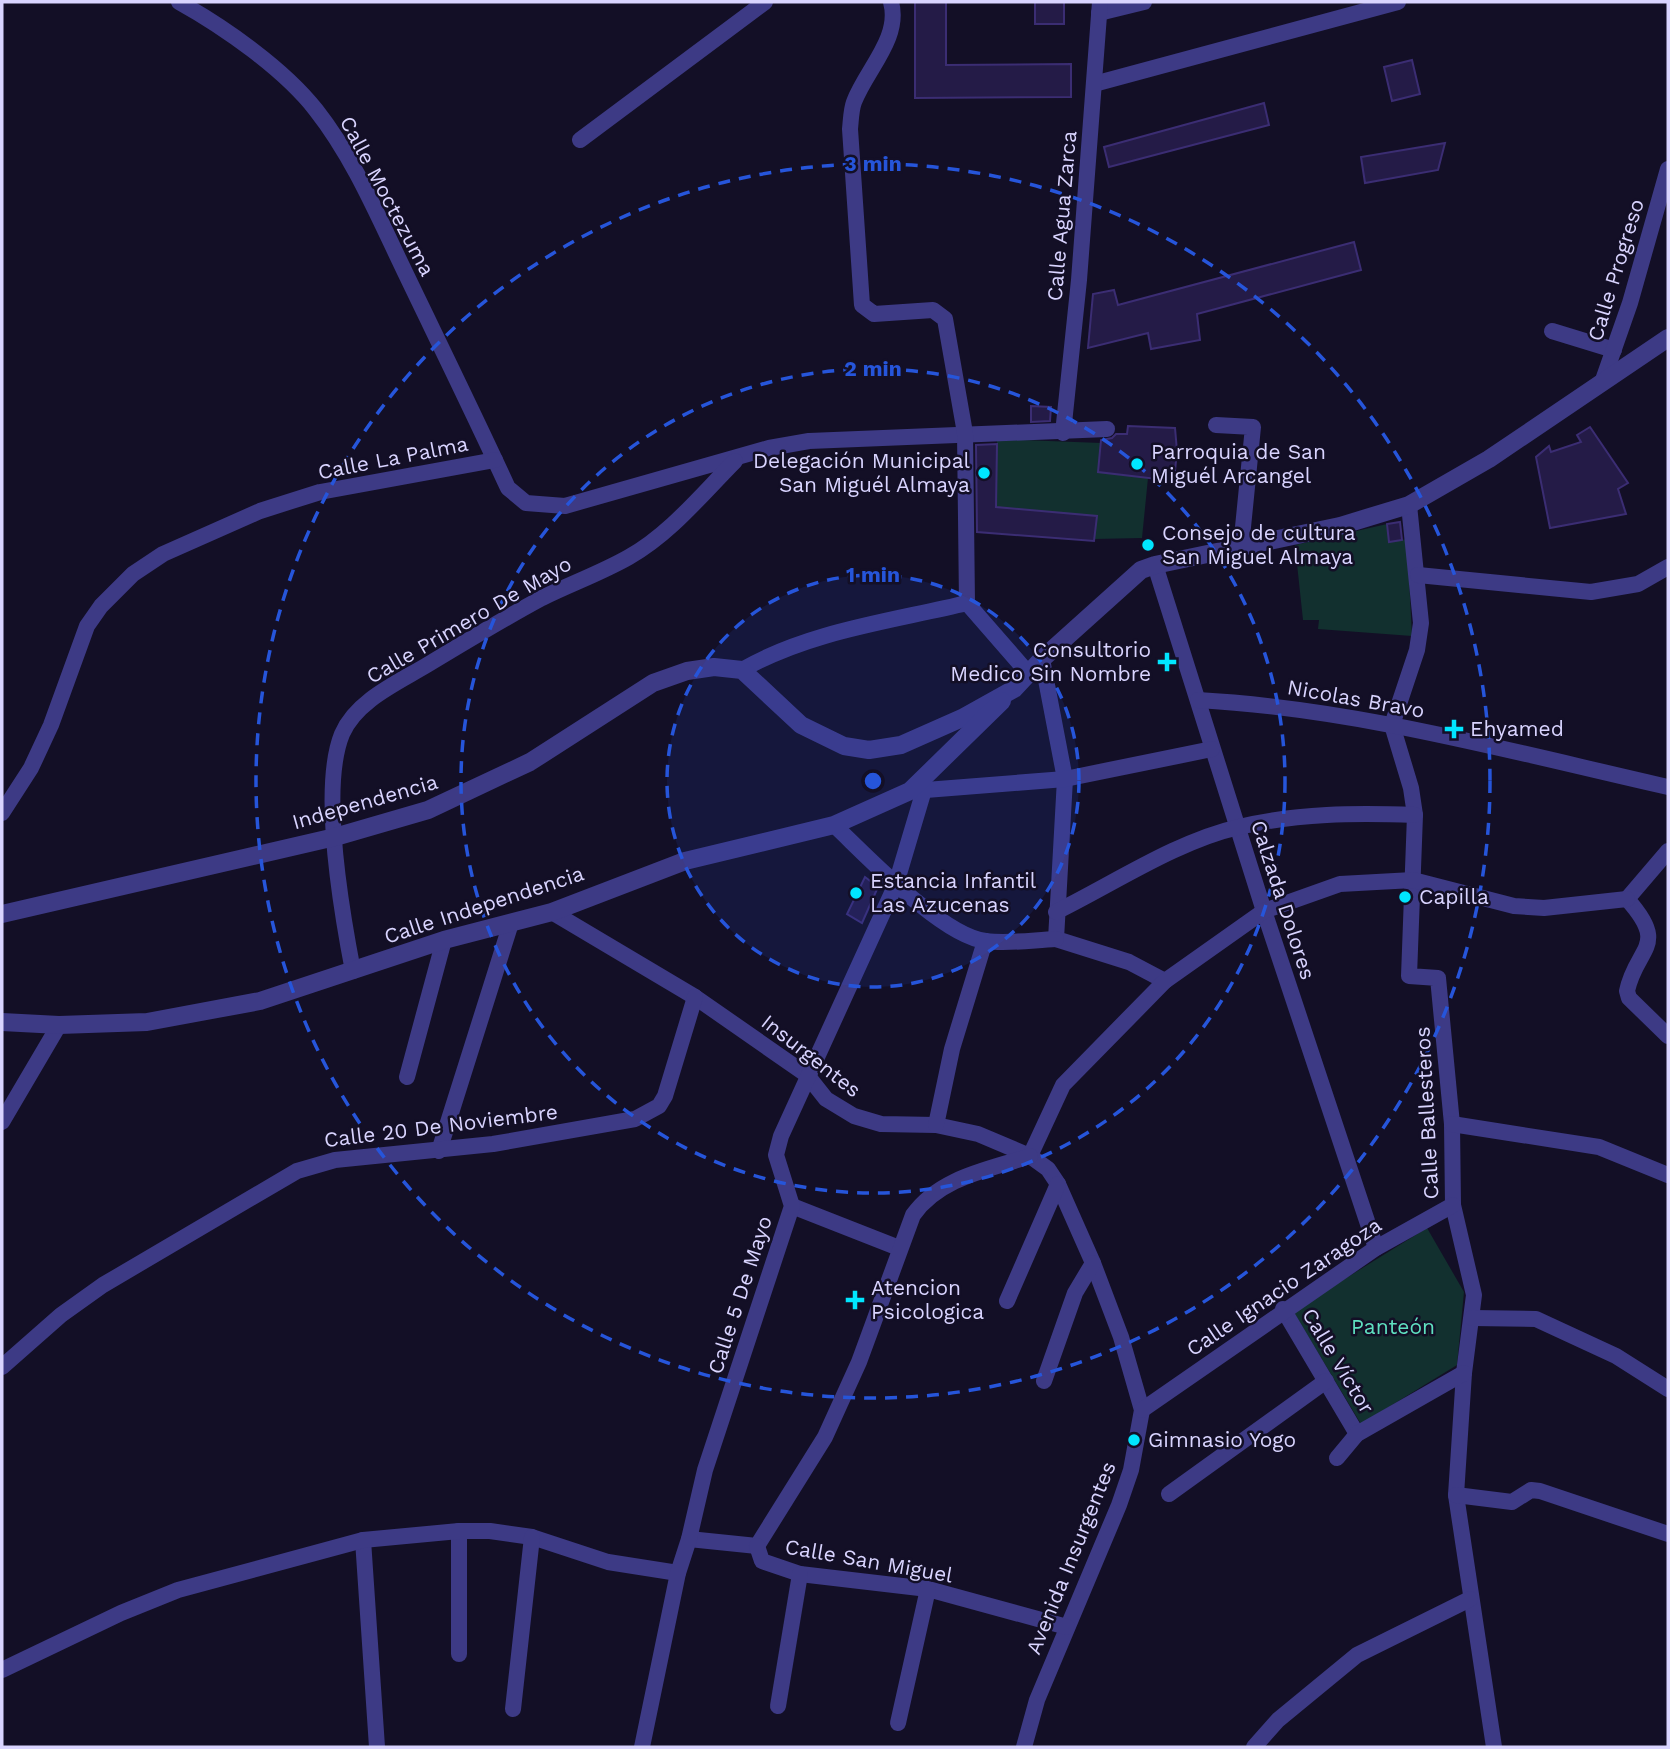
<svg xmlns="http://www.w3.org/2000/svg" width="1670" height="1749" viewBox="0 0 1670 1749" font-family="'Work Sans',sans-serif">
<rect width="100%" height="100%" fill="#130f26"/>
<g fill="#12302f">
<path d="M997 439 1101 443 1098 472 1148 478 1142 538 1094 539 1096 516 996 507Z"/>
<path d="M1387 524 1389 542 1407 539 1412 636 1318 629 1319 620H1303L1295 545Z"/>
<path d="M1427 1228 1464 1292 1457 1365 1361 1424 1293 1311Z"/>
</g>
<g fill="#241b47" stroke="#3b2d73" stroke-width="2">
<path d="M915 2H946V65L1071 64V97L915 98Z"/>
<rect x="1035" y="2" width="29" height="22"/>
<path d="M1412 60 1420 94 1392 101 1384 67Z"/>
<path d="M1264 103 1269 125 1109 167 1104 147Z"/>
<path d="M1445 143 1438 170 1365 183 1361 157Z"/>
<path d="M1354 242 1361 270 1197 314 1200 340 1151 349 1148 333 1088 348 1093 294 1114 290 1118 305Z"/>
<path d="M1031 406 1051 407 1050 421 1031 422Z"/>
<path d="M1128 426 1175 428 1177 451 1174 481 1098 472 1101 440 1112 438 1116 434H1127Z"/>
<path d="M1590 427 1628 483 1618 489 1626 514 1550 528 1536 457 1549 446 1551 452 1581 442 1577 435Z"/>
<path d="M997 444 996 507 1097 516 1094 541 977 532 976 445Z"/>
<path d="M1400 522 1402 540 1389 542 1387 524Z"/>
<path d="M865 877 878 887 862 923 847 914Z"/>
</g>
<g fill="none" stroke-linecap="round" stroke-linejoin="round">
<g stroke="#3d3a85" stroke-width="16">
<path d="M179 2C224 27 284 69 316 110 353 157 377 214 403 268 438 341 474 414 508 488L526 503 565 506 769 448 809 441 1107 429"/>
<path d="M891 2C901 38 866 70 854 102 851 110 851 120 850 129L862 305 874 314 933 310 945 319 965 433 967 603 1028 673"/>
<path d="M1099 13 1144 2"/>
<path d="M1094 84 1398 2"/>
<path d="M580 140 765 2"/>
<path d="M1552 331 1614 350"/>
<path d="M1602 383 1630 303 1668 169"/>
<path d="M1216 425 1253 427 1241 547"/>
<path d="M1063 433 1079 280 1100 2"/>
<path d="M1409 505 1421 623 1417 650 1392 725 1411 788 1415 815 1409 976 1438 978 1452 1124 1453 1205 1474 1295 1464 1373 1456 1495 1494 1747"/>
<path d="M1155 565 1264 911 1376 1248"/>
<path d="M1418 575 1591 592 1638 584 1668 567"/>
<path d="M1042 659 1065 779 1056 939 1129 962 1165 981"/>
<path d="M742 670C809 631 893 621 967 603"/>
<path d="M1198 700C1358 709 1513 752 1668 787"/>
<path d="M913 791 1065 779 1212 749"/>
<path d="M2 813 31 768 51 725 87 626 101 606 133 574 163 554 260 511 320 492 495 460"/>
<path d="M834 825C866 855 943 937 986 941 1008 944 1033 940 1056 939"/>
<path d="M1627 899C1670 947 1636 947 1627 991L1629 998 1668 1036"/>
<path d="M1627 899 1668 851"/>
<path d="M552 912 695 997 807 1075 826 1099 854 1116 881 1124 936 1125 978 1134 1030 1156 1048 1169 1058 1184 1093 1263 1121 1337 1142 1410 1131 1470 1119 1505 1037 1700 1024 1747"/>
<path d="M1056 912C1113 884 1177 841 1239 827 1297 813 1356 813 1415 815"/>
<path d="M353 971C342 914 320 788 342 734 356 701 397 683 427 665 465 642 503 619 542 598 570 584 601 573 629 557 670 534 702 494 735 461"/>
<path d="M407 1077 444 940"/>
<path d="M2 1122 59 1025"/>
<path d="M1452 1124 1599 1147 1668 1175"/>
<path d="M936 1125 952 1049 985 941"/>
<path d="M439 1151 511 923"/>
<path d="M1030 1156 1063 1085 1165 981 1264 911 1340 884 1413 880 1514 906 1544 908 1627 899"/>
<path d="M792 1206 899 1248"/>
<path d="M1007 1301 1058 1184"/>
<path d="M1283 1309 1357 1434"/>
<path d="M1472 1318 1536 1319 1616 1356 1668 1389"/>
<path d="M2 1367 61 1315 103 1285 297 1171 335 1160 493 1144 635 1119 659 1106 665 1096 695 997"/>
<path d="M1044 1381 1075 1293 1093 1263"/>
<path d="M1142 1410 1376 1248 1453 1205"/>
<path d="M1337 1458 1357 1434 1464 1373"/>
<path d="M1169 1494 1326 1381"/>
<path d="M1456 1495 1512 1502 1531 1490 1540 1491 1668 1534"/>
<path d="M459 1531V1654"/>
<path d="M689 1539 757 1546 825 1437 859 1362 913 1215C940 1177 988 1170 1030 1156"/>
<path d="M363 1540 377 1747"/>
<path d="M757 1546 762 1561 800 1574 928 1589 1067 1627"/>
<path d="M2 1670 121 1613 178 1590 363 1540 459 1531H490L532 1537 608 1562 678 1573"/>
<path d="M778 1706 800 1574"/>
<path d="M513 1709 532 1537"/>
<path d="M898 1723 928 1589"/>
<path d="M642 1747 678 1573 689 1539 705 1470 792 1206 776 1155 781 1136 896 884 924 790"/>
<path d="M1254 1747 1278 1720 1357 1655 1470 1599"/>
</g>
<g stroke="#3d3a85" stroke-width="18">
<path d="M2 914 335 837 428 810 530 762 653 683 687 671 714 667 742 670 801 725 844 746 869 750 901 745 962 718 1014 689 1042 659 1141 570 1155 565 1340 526 1409 505 1489 459 1668 338"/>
<path d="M2 1022 59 1025 147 1022 260 1001 444 940 552 912 685 861 834 825 910 791 1002 701"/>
</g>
</g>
<circle cx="873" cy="781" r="206" fill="#2655da" fill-opacity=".12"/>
<g fill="none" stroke="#2655da" stroke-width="3.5" stroke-dasharray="12 9">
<circle cx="873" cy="781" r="206"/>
<circle cx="873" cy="781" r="412"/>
<circle cx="873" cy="781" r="617"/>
</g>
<g fill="#00e5ff" stroke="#130f26" stroke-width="2.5">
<circle cx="1137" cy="464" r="7"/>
<circle cx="984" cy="473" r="7"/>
<circle cx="1148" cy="545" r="7"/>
<path d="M1163.5 651.5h7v7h7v7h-7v7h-7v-7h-7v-7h7z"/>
<path d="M1450.5 718.5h7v7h7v7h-7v7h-7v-7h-7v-7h7z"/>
<circle cx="856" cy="893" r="7"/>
<circle cx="1405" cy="897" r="7"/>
<path d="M851.5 1289.5h7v7h7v7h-7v7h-7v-7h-7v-7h7z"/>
<circle cx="1134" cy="1440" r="7"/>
</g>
<g text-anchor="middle" stroke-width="5" stroke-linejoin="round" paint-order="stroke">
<g font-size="21" fill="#d9d4ff" stroke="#130f26">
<text transform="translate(387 196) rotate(62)" y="7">Calle Moctezuma</text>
<text transform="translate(1062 216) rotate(-85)" y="7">Calle Agua Zarca</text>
<text transform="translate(1616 270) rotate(-73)" y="7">Calle Progreso</text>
<text transform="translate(393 458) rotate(-11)" y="7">Calle La Palma</text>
<text transform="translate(469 620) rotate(-30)" y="7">Calle Primero De Mayo</text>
<text transform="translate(1356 699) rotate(10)" y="7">Nicolas Bravo</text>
<text transform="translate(365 802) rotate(-16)" y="7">Independencia</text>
<text transform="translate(1283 900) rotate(72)" y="7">Calzada Dolores</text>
<text transform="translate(484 905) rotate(-18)" y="7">Calle Independencia</text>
<text transform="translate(811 1056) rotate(38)" y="7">Insurgentes</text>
<text transform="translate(1427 1113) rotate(-93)" y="7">Calle Ballesteros</text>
<text transform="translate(441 1126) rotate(-7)" y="7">Calle 20 De Noviembre</text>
<text transform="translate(1284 1287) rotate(-34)" y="7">Calle Ignacio Zaragoza</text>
<text transform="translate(740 1295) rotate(-72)" y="7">Calle 5 De Mayo</text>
<text transform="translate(1338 1361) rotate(59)" y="7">Calle Víctor</text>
<text transform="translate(1071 1558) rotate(-68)" y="7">Avenida Insurgentes</text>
<text transform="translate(869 1561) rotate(10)" y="7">Calle San Miguel</text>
</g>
<g font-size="21" fill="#d9d4ff" stroke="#130f26" text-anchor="start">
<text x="1151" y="459">Parroquia de San<tspan x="1151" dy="24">Miguél Arcangel</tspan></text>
<text x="970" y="468" text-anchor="end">Delegación Municipal<tspan x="970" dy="24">San Miguél Almaya</tspan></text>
<text x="1162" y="540">Consejo de cultura<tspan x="1162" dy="24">San Miguel Almaya</tspan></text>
<text x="1151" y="657" text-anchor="end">Consultorio<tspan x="1151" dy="24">Medico Sin Nombre</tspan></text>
<text x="1470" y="736">Ehyamed</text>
<text x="870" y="888">Estancia Infantil<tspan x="870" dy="24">Las Azucenas</tspan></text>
<text x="1419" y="904">Capilla</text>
<text x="871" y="1295">Atencion<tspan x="871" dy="24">Psicologica</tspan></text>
<text x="1148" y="1447">Gimnasio Yogo</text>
</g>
<g font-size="21" fill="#5fe0c0" stroke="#130f26">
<text x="1393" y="1334">Panteón</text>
</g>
</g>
<circle cx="873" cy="781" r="10" fill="#2655da" stroke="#130f26" stroke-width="3.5"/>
<g font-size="21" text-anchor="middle" font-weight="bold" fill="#2655da" stroke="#130f26" stroke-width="5" stroke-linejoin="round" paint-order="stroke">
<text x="873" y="171">3 min</text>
<text x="873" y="376">2 min</text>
<text x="873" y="582">1 min</text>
</g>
<rect width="1670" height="1749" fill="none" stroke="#d9d4ff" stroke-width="7"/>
</svg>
